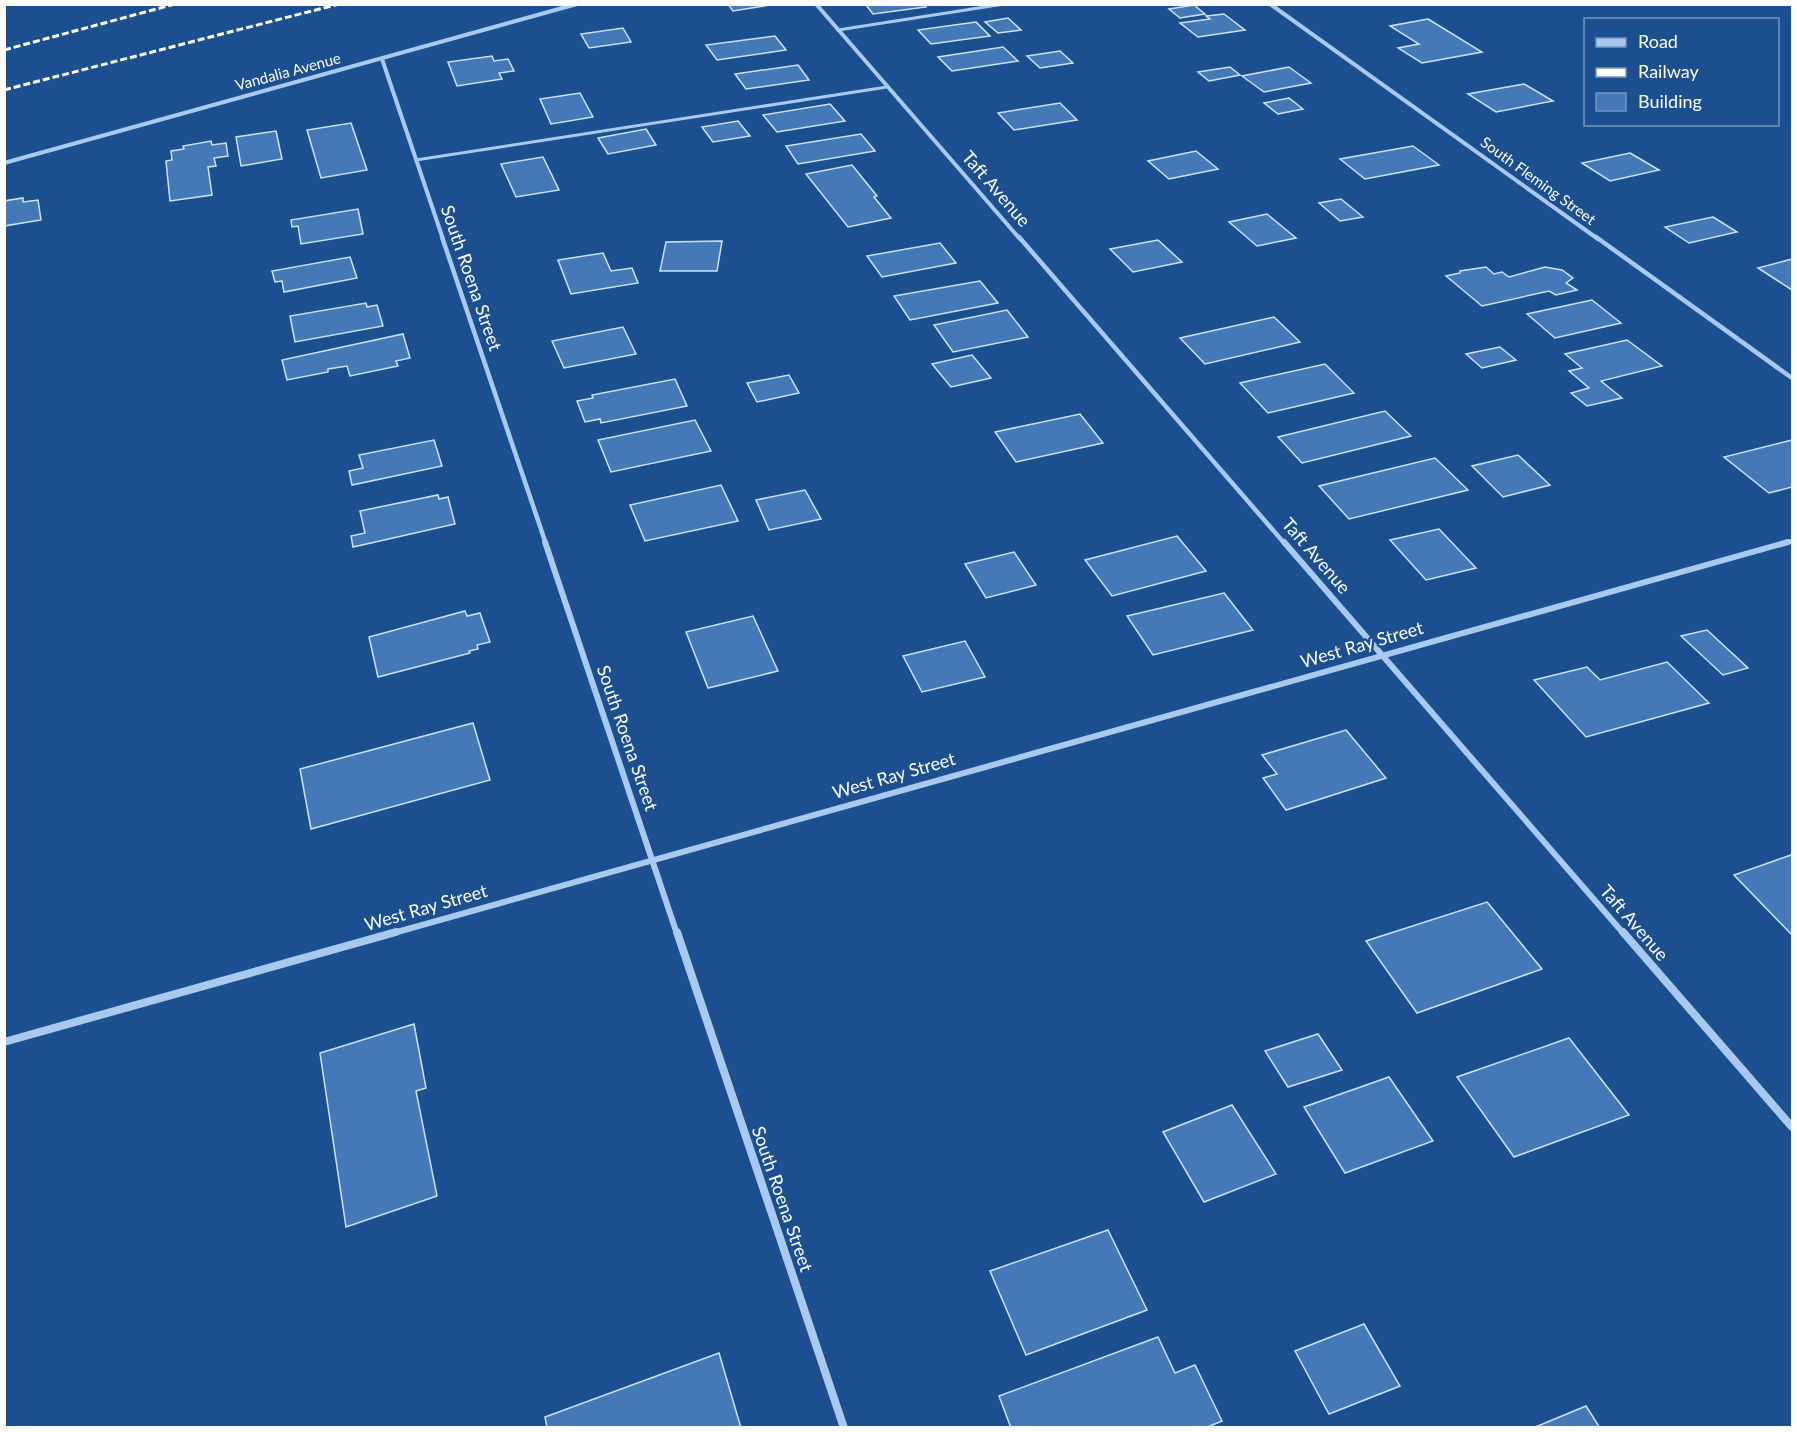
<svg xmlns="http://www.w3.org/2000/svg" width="1797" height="1432" viewBox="0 0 1797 1432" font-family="Lato,sans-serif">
<rect width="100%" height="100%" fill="#1b4f8f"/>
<g fill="#4478b7" stroke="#cfe3fa" stroke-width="1.5">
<path d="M728 4H769L770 5 733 11Z"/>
<path d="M865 4H924L926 7 873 14Z"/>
<path d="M1194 5 1205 14 1180 18 1169 9Z"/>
<path d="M1224 14 1245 30 1198 37 1180 23 1210 19 1206 16Z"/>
<path d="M1008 18 1021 30 998 33 985 22Z"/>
<path d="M1428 19 1482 52 1422 63 1398 48 1419 44 1390 26Z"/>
<path d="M976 22 990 36 931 44 918 30Z"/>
<path d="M623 28 631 42 589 48 581 34Z"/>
<path d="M775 36 786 50 717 60 706 45Z"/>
<path d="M1003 47 1018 61 952 71 938 57Z"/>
<path d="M1060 51 1073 63 1040 68 1027 56Z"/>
<path d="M492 56 494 61 508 59 514 71 499 73 502 79 457 86 448 62Z"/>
<path d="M798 65 809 80 746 89 735 74Z"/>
<path d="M1230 67 1240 75 1209 81 1198 72Z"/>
<path d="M1289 67 1311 83 1264 92 1242 76Z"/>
<path d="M1524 84 1553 101 1496 112 1468 94Z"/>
<path d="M580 93 593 117 551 124 540 99Z"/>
<path d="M1289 98 1303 109 1278 114 1264 103Z"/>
<path d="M1060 103 1077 120 1014 130 998 113Z"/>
<path d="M830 104 845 121 777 132 763 115Z"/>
<path d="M738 121 750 136 713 142 702 127Z"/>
<path d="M351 123 367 170 321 178 307 130Z"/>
<path d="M646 129 656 145 608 154 598 138Z"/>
<path d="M276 131 282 159 241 166 236 137Z"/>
<path d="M861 134 875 151 798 164 786 146Z"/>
<path d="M211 141 212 145 226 143 228 156 214 158 216 166 208 167 212 195 170 201 166 161 172 160 171 151 184 149 183 146Z"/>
<path d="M1413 146 1439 165 1365 179 1340 159Z"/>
<path d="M1196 151 1218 169 1169 179 1148 161Z"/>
<path d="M1630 153 1659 170 1610 181 1582 163Z"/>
<path d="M543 157 559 190 516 197 501 164Z"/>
<path d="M852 165 877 196 874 197 891 218 848 227 806 174Z"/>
<path d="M23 198V202L38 200 41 220 4 226V201Z"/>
<path d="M1341 199 1363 217 1340 221 1319 203Z"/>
<path d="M358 209 363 234 301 244 298 226 292 227 291 220Z"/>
<path d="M1267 214 1296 238 1257 246 1229 222Z"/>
<path d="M1713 217 1737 232 1689 243 1665 227Z"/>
<path d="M1158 240 1182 262 1133 272 1110 249Z"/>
<path d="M722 241 717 271H660L666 242Z"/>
<path d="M940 243 956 263 882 277 867 256Z"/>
<path d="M603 253 611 271 632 268 638 283 571 294 558 260Z"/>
<path d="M350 257 357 278 284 292 282 281 275 282 272 271Z"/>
<path d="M1792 259V290L1758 268Z"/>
<path d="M1486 267 1494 274 1502 272 1509 277 1545 267 1562 270 1573 278 1566 283 1577 290 1556 295 1549 291 1482 306 1446 276 1460 273V271Z"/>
<path d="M980 281 998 303 910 320 894 296Z"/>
<path d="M1592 300 1621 323 1555 338 1527 314Z"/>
<path d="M366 303 367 307 377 305 383 326 295 342 290 316Z"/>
<path d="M1007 310 1028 337 953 352 934 325Z"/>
<path d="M1274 317 1300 342 1205 364 1180 338Z"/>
<path d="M623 327 636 354 564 368 552 341Z"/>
<path d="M403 334 410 358 396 361 398 366 350 376 347 366 328 369V372L287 380 282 360Z"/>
<path d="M1627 340 1662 366 1601 381 1622 398 1587 406 1571 393 1589 388 1569 371 1582 368 1565 354Z"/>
<path d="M1500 347 1516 360 1482 368 1466 354Z"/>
<path d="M972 355 991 378 951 387 932 364Z"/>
<path d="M1325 364 1354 393 1268 413 1240 383Z"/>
<path d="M789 375 799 393 757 402 747 383Z"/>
<path d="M675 379 687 406 601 423 600 419 585 422 577 401 593 398 592 395Z"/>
<path d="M1385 411 1411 436 1302 463 1278 437Z"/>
<path d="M1080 414 1103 443 1016 462 995 432Z"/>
<path d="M695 420 711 451 611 472 598 440Z"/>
<path d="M434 440 442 466 352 485 349 471 363 468 359 455Z"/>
<path d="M1792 440V487L1769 493 1724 457Z"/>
<path d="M1518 455 1550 485 1503 497 1472 466Z"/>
<path d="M1435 458 1468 490 1349 519 1319 486Z"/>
<path d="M721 485 738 521 645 541 630 505Z"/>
<path d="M805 490 821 519 769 530 756 500Z"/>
<path d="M438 495 439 499 448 497 455 524 353 547 351 536 365 533 360 511Z"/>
<path d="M1439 529 1476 568 1426 580 1390 540Z"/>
<path d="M1177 536 1206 571 1112 596 1085 560Z"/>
<path d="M1014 552 1036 585 986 598 965 564Z"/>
<path d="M1224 593 1253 630 1153 655 1127 616Z"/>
<path d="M465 611 467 616 480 613 490 642 477 645 478 649 469 651 470 653 378 677 369 637Z"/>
<path d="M753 616 778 671 708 688 686 632Z"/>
<path d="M1707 630 1748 668 1723 675 1681 636Z"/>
<path d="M965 641 985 677 922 692 903 656Z"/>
<path d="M1667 662 1709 703 1586 737 1534 680 1587 667 1600 680Z"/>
<path d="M473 723 490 780 311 829 300 769Z"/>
<path d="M1346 730 1386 778 1286 810 1263 778 1277 774 1262 755Z"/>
<path d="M1791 855 1792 857V935L1734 875Z"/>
<path d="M1487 902 1542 969 1417 1013 1366 941Z"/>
<path d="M414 1024 426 1088 416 1091 437 1196 346 1227 320 1053Z"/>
<path d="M1318 1034 1342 1070 1288 1087 1265 1051Z"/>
<path d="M1569 1038 1629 1115 1514 1157 1457 1077Z"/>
<path d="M1389 1077 1433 1141 1345 1173 1304 1107Z"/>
<path d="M1232 1105 1276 1174 1204 1202 1163 1132Z"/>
<path d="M1108 1230 1147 1310 1026 1355 990 1271Z"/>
<path d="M1364 1324 1400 1386 1329 1414 1295 1351Z"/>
<path d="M1158 1337 1175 1373 1195 1365 1222 1421 1205 1428H1011L999 1396Z"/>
<path d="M719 1353 741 1428H547L545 1417Z"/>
<path d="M1586 1406 1600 1428H1533Z"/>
</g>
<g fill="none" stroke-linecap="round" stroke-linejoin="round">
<g stroke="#a9c9ee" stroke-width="3">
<path d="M838 30 1004 4"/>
<path d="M416 160 887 87"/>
</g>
<g stroke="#a9c9ee" stroke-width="4">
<path d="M816 4 1020 239"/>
<path d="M1270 4 1598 239"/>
<path d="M382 59 443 239"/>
<path d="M4 163 577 4"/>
</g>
<g stroke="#a9c9ee" stroke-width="4.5">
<path d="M442 237 546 544"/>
<path d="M1019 237 1285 544"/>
<path d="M1596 237 1792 378"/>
<path d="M1782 544 1792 541"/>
</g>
<g stroke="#a9c9ee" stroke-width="6">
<path d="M545 542 677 934"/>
<path d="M1284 542 1624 934"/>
<path d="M390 934 1788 542"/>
</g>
<g stroke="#a9c9ee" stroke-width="8">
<path d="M677 932 844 1428"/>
<path d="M1623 932 1792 1127"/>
<path d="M4 1042 396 932"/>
</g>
<g stroke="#fff" stroke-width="3" stroke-dasharray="7 3" stroke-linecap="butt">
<path d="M4 50 175 4"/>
<path d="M4 90 339 4"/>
</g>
</g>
<g text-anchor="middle" stroke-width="5" stroke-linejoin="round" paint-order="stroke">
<g font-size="15" fill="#fff" stroke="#1b4f8f">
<text transform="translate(288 72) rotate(-15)" y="5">Vandalia Avenue</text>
<text transform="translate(1538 181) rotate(36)" y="5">South Fleming Street</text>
</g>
<g font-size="18" fill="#fff" stroke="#1b4f8f">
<text transform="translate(996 189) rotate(49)" y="6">Taft Avenue</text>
<text transform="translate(471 278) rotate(71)" y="6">South Roena Street</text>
<text transform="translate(1316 556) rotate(49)" y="6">Taft Avenue</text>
<text transform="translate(1362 645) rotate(-16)" y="6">West Ray Street</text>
<text transform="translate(627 738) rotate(71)" y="6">South Roena Street</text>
<text transform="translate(894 776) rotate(-16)" y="6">West Ray Street</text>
<text transform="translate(426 908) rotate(-16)" y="6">West Ray Street</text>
<text transform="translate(1634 923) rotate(49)" y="6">Taft Avenue</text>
<text transform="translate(782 1199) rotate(71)" y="6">South Roena Street</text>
</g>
</g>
<rect width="1797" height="1432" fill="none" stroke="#ffffff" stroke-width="12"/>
<rect x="1584" y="18" width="195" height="108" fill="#1b4f8f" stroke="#7695bc" stroke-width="1.5"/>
<rect x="1596" y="38" width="30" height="9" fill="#a9c9ee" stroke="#7695bc" stroke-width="1.5"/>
<text x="1638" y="48" font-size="18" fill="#ffffff">Road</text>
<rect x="1596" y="68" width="30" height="9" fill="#ffffff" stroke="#7695bc" stroke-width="1.5"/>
<text x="1638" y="78" font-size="18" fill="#ffffff">Railway</text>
<rect x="1596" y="93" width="30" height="18" fill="#4478b7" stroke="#7695bc" stroke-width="1.5"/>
<text x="1638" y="108" font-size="18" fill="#ffffff">Building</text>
</svg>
